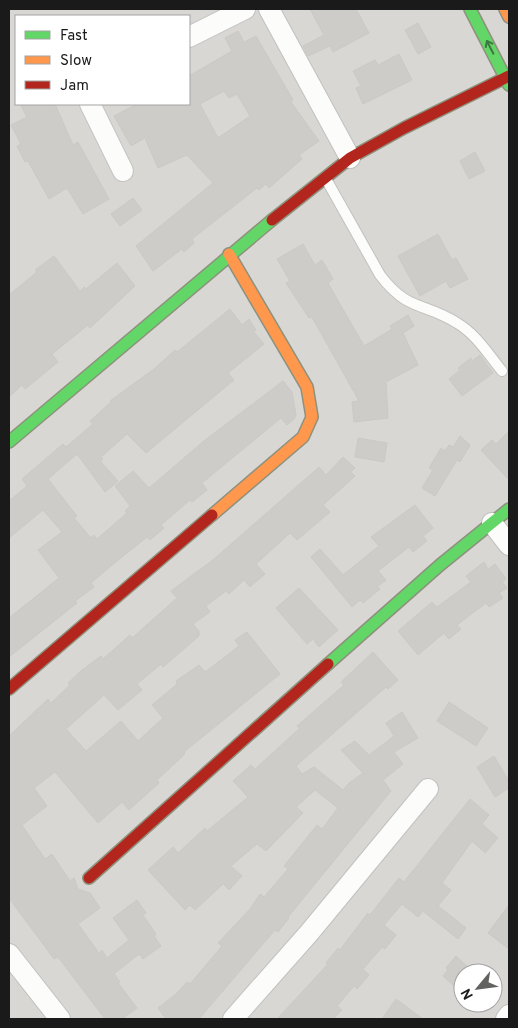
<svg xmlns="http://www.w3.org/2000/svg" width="518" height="1028" viewBox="0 0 518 1028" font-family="Overpass,sans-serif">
<rect width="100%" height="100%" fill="#e9e8e3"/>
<path fill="#d8d7d4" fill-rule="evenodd" d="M9 9H509V1019H9ZM16 16H189V104H16ZM463 973H493V1003H463Z"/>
<g fill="#ceccc8" stroke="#ccc9c5" fill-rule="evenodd">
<path d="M310 9H356L369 33 333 52 330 46 308 56 303 46 324 35Z"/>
<path d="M418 23 431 47 418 54 405 30Z"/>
<path d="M238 31 244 42 256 36 293 100 291 102 319 141 299 155 302 159 269 188 266 184 259 190 257 188 192 239 194 243 184 252 182 249 153 271 136 246 213 183 187 155 158 168 145 138 131 146 114 116 137 104H189V76L232 51 225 38ZM224 91 229 98 237 94 250 116 218 138 200 104Z"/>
<path d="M399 54 412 80 363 104 356 88 361 86 353 71 375 60 378 65Z"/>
<path d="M20 104H55L73 145 78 142 109 199 83 214 67 188 49 199 28 161 25 162 17 146 21 144 11 125 27 117Z"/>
<path d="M475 152 485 171 469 179 460 161Z"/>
<path d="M133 198 142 210 120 226 111 214Z"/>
<path d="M438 234 452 260 456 258 468 279 450 288 446 281 420 296 398 256Z"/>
<path d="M303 244 315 265 322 260 333 279 328 283 364 346 392 329 390 326 408 315 414 326 403 333 418 365 386 382 388 418 354 422 352 402 359 401 312 317 309 318 286 283 290 281 277 259Z"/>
<path d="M54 256 80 291 84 287 86 289 117 263 135 286 90 328 88 325 52 354 58 362 25 389 22 385 9 397V295L37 272 35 270Z"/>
<path d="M230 309 242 325 249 319 256 330 254 332 264 344 228 373 234 380 146 453 127 434 101 457 103 459 100 461 118 481 105 492 77 454 48 479 77 516 74 518 91 538 94 535 97 539 127 513 125 511 130 506 115 486 133 471 149 488 205 440 283 381 292 392 296 415 294 419 287 425 281 418 202 483 207 490 192 502 190 500 161 525 164 528 150 540 147 537 112 565 91 583 94 587 75 601 77 603 9 657V618L59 578 38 550 62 532 43 510 9 538V501L27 486 22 479 63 444 66 447 93 424 90 421 111 402 110 401 154 369 175 350 177 352Z"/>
<path d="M480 355 493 373 462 396 449 379 460 370 458 368 471 358 472 361Z"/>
<path d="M509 431V480L481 450 492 440 496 444Z"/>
<path d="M460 436 470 445 460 462 457 460 435 496 422 488 433 470 429 468 441 448 445 451 449 445 453 447Z"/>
<path d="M358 438 387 443 384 462 355 457Z"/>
<path d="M343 457 355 468 351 472 355 476 323 505 330 512 297 540 290 533 256 564 265 574 250 587 244 580 229 594 226 591 206 606 210 612 193 624 199 631V636L163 667 161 664 137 684 142 690 118 710 104 695 66 729 86 751 121 721 138 741 163 718 152 705 177 684 176 681 199 665 205 672 239 646 235 640 247 632 280 674 184 752 185 754 157 780 159 783 129 810 122 802 98 823 55 772 34 788 47 806 22 825 45 859 52 854 70 881 74 878 78 889 90 893 100 908 78 924 99 953 102 950 107 958 129 940 113 918 137 900 146 913 143 915 156 934 154 936 161 946 143 959 139 954 114 974 120 982 118 983 137 1008 122 1019H105L58 957 54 959 9 898V736L48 699 51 703 70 685 68 683 82 670 101 656 103 659 130 635 132 638 177 598 171 591 214 559 319 467 326 475Z"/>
<path d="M415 505 433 528 423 536 427 541 413 552 409 547 378 571 386 580 377 587 380 589 363 603 360 600 352 607 311 557 320 549 343 575 379 546 371 537Z"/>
<path d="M484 562 488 569 495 564 506 579 502 582 507 588 499 593 503 598 489 607 486 603 457 625 461 629 449 639 444 633 418 655 398 631 432 602 437 607 471 582 466 576Z"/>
<path d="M299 588 338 630 319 647 313 639 307 644 276 608Z"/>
<path d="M373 652 398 680 388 689 386 687 296 766 302 774 314 767 343 790 349 783 363 773 341 750 355 741 369 755 394 736 386 723 402 712 418 738 394 752 403 764 383 780 391 791 288 917 289 918 278 932 275 930 199 1019H166L158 1008 176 994 187 982 190 984 222 946 218 943 250 909 260 894 264 897 288 869 284 866 317 825 322 829 338 808 315 790 296 807 303 813 266 851 257 844 231 866 242 876 229 890 223 884 195 910 190 905 185 910 148 870 173 847 178 853 205 828 207 831 248 797 233 781 251 765 255 769 300 728 297 726 344 685 341 682Z"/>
<path d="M449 702 488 728 476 746 437 721Z"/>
<path d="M494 756 509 781V788L495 797 477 767Z"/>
<path d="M470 799 489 815 482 824 498 838 485 853 472 841 442 883 451 890 438 906 466 928 458 939 423 911 418 917 402 904 384 925 396 935 385 949 382 947 363 969 369 975 357 989 354 986 337 1006 342 1010 333 1019H277L328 964 326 963 338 948 340 950 368 913 370 915 399 878 404 882Z"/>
<path d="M509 905V949L488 933Z"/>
<path d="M456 956 474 973H463V994L443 976 448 970 446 968Z"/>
<path d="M396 999 423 1019H382Z"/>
</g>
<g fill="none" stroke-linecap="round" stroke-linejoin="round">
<g stroke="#c1c1bf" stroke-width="12">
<path id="lane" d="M326 179 380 275C408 312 424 302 457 323 476 334 489 355 502 371"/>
</g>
<g stroke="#c1c1bf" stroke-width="22">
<g id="street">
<path d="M269 9 350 158"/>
<path d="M189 37 245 9"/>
<path d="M90 104 123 171"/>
<path d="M492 523 509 545"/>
<path d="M9 954 60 1019"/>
<path d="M233 1019 309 933 428 789"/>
<path d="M506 1019 509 1015"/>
</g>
</g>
<g stroke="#8e917d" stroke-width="14">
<g id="fast">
<path d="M470 9 509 85"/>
<path d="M9 442 272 220"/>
<path d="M328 664 440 565 509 509"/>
</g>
</g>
<g stroke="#8e917d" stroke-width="14">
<g id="slow">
<path d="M505 9 509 17"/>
<path d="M212 515 303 437 312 417 307 387 229 254"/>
</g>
</g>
<g stroke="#8e917d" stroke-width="14">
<g id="jam">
<path d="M272 220 350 158 404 128 509 76"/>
<path d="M9 689 212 515"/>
<path d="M89 878 328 664"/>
</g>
</g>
<use href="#lane" stroke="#fcfcfb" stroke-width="10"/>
<use href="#street" stroke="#fcfcfb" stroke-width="20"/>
<use href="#fast" stroke="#63d668" stroke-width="11"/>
<use href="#slow" stroke="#ff974d" stroke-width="11"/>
<use href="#jam" stroke="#b3261e" stroke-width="11"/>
</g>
<defs><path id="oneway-shaft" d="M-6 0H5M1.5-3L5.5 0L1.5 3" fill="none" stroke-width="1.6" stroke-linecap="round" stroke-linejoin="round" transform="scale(1.25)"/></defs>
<use stroke="#3e7841" href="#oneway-shaft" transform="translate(490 47) rotate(-117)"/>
<rect width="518" height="1028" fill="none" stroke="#1a1a1a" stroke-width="20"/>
<rect x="15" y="15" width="175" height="90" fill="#ffffff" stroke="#a3a3a3"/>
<rect x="25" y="31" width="25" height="8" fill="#63d668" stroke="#a3a3a3"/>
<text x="60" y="40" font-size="15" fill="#1a1a1a">Fast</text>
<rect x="25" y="56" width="25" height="8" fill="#ff974d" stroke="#a3a3a3"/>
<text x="60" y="65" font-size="15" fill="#1a1a1a">Slow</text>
<rect x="25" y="81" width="25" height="8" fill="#b3261e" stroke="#a3a3a3"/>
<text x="60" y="90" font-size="15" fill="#1a1a1a">Jam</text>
<g transform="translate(478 988) rotate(241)"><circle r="24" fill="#ffffff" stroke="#a3a3a3"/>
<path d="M0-4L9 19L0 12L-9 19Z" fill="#626260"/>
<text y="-8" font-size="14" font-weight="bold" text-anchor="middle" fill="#1a1a1a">N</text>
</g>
</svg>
